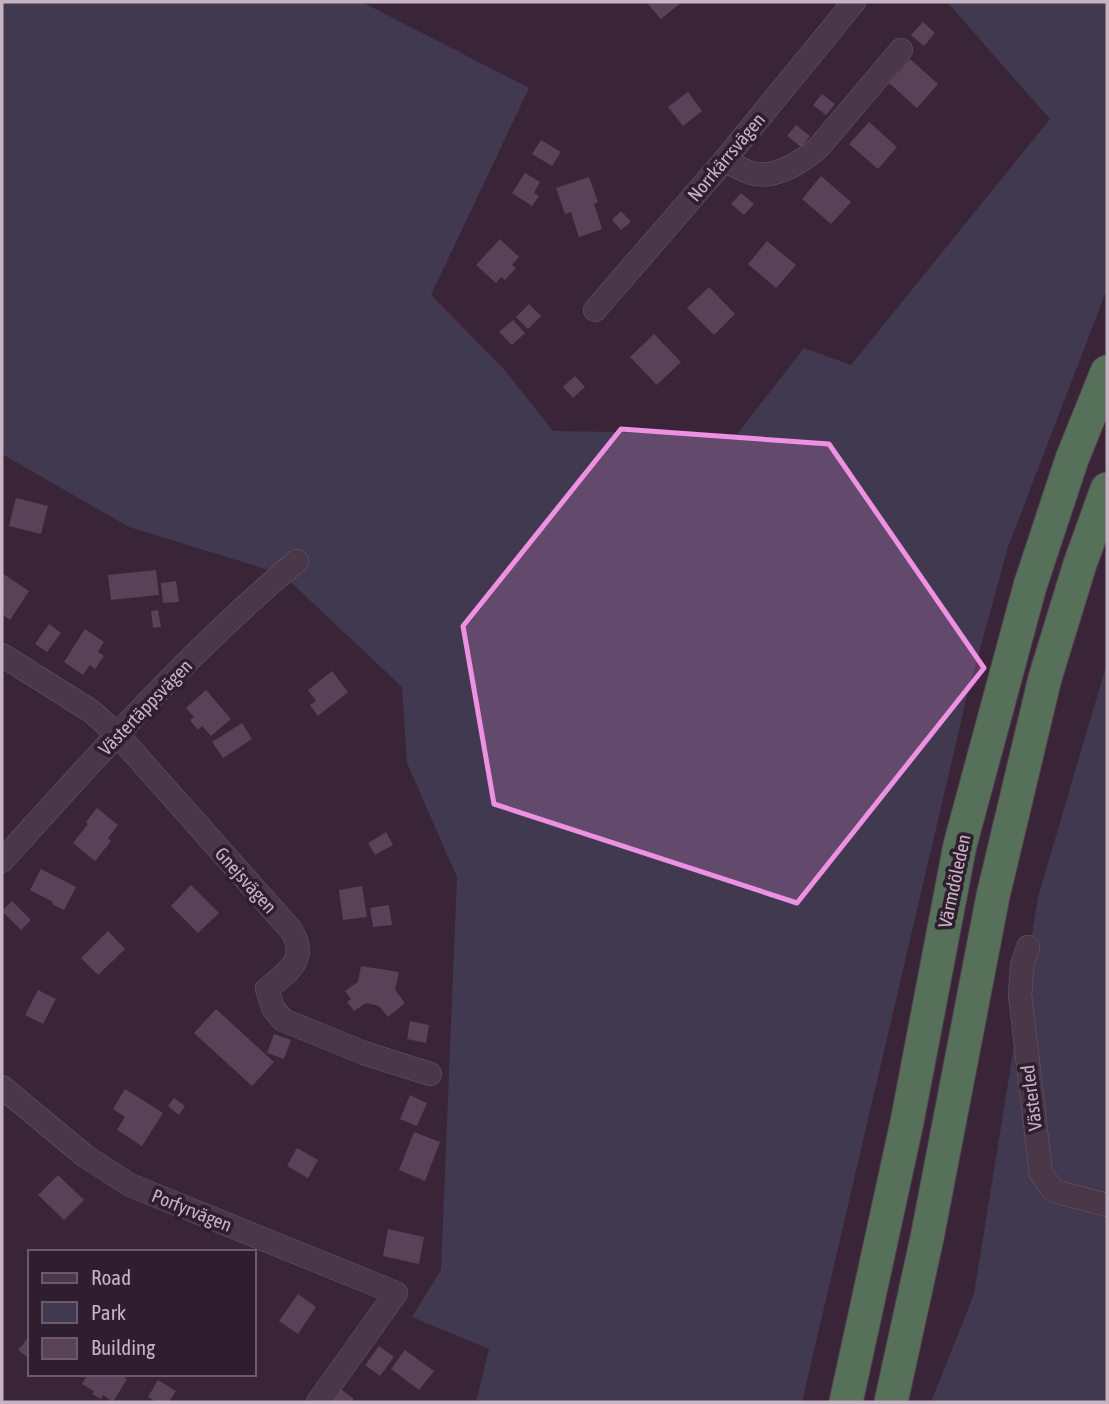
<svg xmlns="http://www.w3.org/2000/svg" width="1109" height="1404" viewBox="0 0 1109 1404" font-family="'Asap Condensed',sans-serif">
<rect width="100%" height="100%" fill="#3a2538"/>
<g fill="#40394f">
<path d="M2 2H362L529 88 431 295 503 368 553 431 737 434 804 348 851 365 1050 119 947 2H1107V289L1008 547 967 696 802 1402H476L489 1349 412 1317 441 1270 457 877 407 763 402 687 282 574 129 527 2 454Z"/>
<path d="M1107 663V1402H931L974 1294 1038 897Z"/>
</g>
<g fill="#594157">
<path d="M646 2H682L661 19Z"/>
<path d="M923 22 935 33 924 46 911 35Z"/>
<path d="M910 59 938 84 917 108 889 83Z"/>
<path d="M688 92 702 111 683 126 668 107Z"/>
<path d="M822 94 835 104 826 115 813 105Z"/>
<path d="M869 122 897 147 878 169 849 144Z"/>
<path d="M796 125 810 136 801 147 787 136Z"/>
<path d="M541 140 561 152 552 166 532 154Z"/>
<path d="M525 173 540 182 534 193 539 196 532 206 512 193Z"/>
<path d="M821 176 851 202 831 224 802 199Z"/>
<path d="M589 177 598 202 594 204 602 229 579 237 571 212 565 214 556 188Z"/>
<path d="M741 193 754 204 744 215 731 204Z"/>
<path d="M621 211 631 222 621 230 612 220Z"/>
<path d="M500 239 519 257 512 265 516 268 505 280 501 277 496 283 476 265Z"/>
<path d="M767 241 796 265 776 288 748 264Z"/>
<path d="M709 287 735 314 714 335 687 308Z"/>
<path d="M529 304 541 316 528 329 516 317Z"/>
<path d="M513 320 525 333 512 345 499 332Z"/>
<path d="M654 334 681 362 657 385 630 357Z"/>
<path d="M575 376 585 387 573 398 563 387Z"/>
<path d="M16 498 48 506 41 534 9 526Z"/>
<path d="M156 570 159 595 111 600 108 575Z"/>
<path d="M2 573 29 591 10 620 2 614Z"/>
<path d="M176 581 179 602 163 603 161 583Z"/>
<path d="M158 610 161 627 153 628 151 611Z"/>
<path d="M49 624 61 633 47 652 35 644Z"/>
<path d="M85 629 104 642 98 652 104 656 95 669 90 665 83 675 64 662Z"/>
<path d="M332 671 348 692 318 716 310 705 316 701 308 690Z"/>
<path d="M206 690 231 719 211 736 202 726 198 730 190 720 194 717 186 708Z"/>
<path d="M242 723 252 739 223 758 212 742Z"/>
<path d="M97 808 118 825 108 838 111 841 95 861 73 843 88 824 86 822Z"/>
<path d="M386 832 393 845 375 855 368 843Z"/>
<path d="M41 869 76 887 64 910 52 904 53 902 30 890Z"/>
<path d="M191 885 219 913 198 933 171 906Z"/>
<path d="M362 886 367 917 343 920 339 890Z"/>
<path d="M12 901 31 920 21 930 2 911Z"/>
<path d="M389 905 392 925 373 927 370 908Z"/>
<path d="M108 931 125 949 98 975 81 958Z"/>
<path d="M361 966 399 972 395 990 405 1003 388 1017 379 1006 366 1003 354 1011 347 1002 351 999 345 991 358 982Z"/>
<path d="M38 990 56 999 43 1024 25 1015Z"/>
<path d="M216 1009 274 1062 252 1086 194 1033Z"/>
<path d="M410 1021 429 1025 426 1043 407 1039Z"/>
<path d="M274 1034 291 1040 284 1059 267 1053Z"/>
<path d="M125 1089 163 1113 142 1146 117 1130 125 1117 113 1109Z"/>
<path d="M410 1095 427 1103 417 1126 400 1119Z"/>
<path d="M174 1098 185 1106 179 1115 168 1106Z"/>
<path d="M414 1132 440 1142 425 1181 399 1170Z"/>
<path d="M297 1148 318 1160 308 1178 287 1166Z"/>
<path d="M58 1175 84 1200 64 1220 38 1195Z"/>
<path d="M388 1229 424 1237 419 1264 383 1256Z"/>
<path d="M298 1294 316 1307 298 1334 279 1321Z"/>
<path d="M30 1335V1359L18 1350Z"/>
<path d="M379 1346 394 1357 380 1376 365 1365Z"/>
<path d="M405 1350 434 1371 419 1390 391 1369Z"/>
<path d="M88 1374H119L127 1379 113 1402 103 1395 101 1399 92 1394 94 1391 82 1384Z"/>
<path d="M158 1380 176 1391 169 1402H157L148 1397Z"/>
<path d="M339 1388 354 1399 351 1402H329Z"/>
</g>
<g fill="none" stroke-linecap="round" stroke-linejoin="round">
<g stroke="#685766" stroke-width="24">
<g id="minor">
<path d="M724 161C733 164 742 170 751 173 774 180 802 162 819 147L901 50"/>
<path d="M595 310 724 161 854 2"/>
<path d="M2 655 91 711 117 734 291 930C309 959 288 972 267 989L273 1008 283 1020 364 1053 430 1074"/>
<path d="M2 861C96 757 189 651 297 561"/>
<path d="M1028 947 1022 965 1020 995 1041 1174 1054 1191 1107 1205"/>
<path d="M2 1087 85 1156 130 1185 396 1293 318 1402"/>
</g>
</g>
<g stroke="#524150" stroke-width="35">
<g id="highway">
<path d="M846 1402 907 1122 960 845 1030 586 1072 459 1107 372"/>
<path d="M891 1402 927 1238 993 896 1045 678 1080 564 1107 489"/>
</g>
</g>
<use href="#minor" stroke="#4a3849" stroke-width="23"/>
<use href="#highway" stroke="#567059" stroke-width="33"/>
</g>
<path fill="#ee91e3" fill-opacity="0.2" stroke="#ee91e3" stroke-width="5" stroke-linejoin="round" d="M621 429 829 444 984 668 797 903 494 804 463 626Z"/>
<g text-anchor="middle" stroke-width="7" stroke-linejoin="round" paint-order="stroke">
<g font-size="19" fill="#c6b4c4" stroke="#2f1e2d">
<text transform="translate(726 157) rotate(-50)" y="7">Norrkärrsvägen</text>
<text transform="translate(145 707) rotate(-46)" y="7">Västertäppsvägen</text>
<text transform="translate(246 880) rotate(48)" y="7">Gnejsvägen</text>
<text transform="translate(954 881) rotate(-78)" y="7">Värmdöleden</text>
<text transform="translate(1031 1098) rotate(-97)" y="7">Västerled</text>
<text transform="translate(192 1210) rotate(22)" y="7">Porfyrvägen</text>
</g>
</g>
<rect width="1109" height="1404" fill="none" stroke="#c6b4c4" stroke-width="7"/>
<rect x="28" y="1250" width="228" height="126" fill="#2f1e2d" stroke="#6b5a69" stroke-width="2"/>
<rect x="42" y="1273" width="35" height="10" fill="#4a3849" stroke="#6b5a69" stroke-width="2"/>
<text x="91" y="1285" font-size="21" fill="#c6b4c4">Road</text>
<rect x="42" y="1302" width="35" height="21" fill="#40394f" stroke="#6b5a69" stroke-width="2"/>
<text x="91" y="1320" font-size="21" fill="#c6b4c4">Park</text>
<rect x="42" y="1338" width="35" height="21" fill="#594157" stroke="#6b5a69" stroke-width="2"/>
<text x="91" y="1355" font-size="21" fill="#c6b4c4">Building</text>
</svg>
